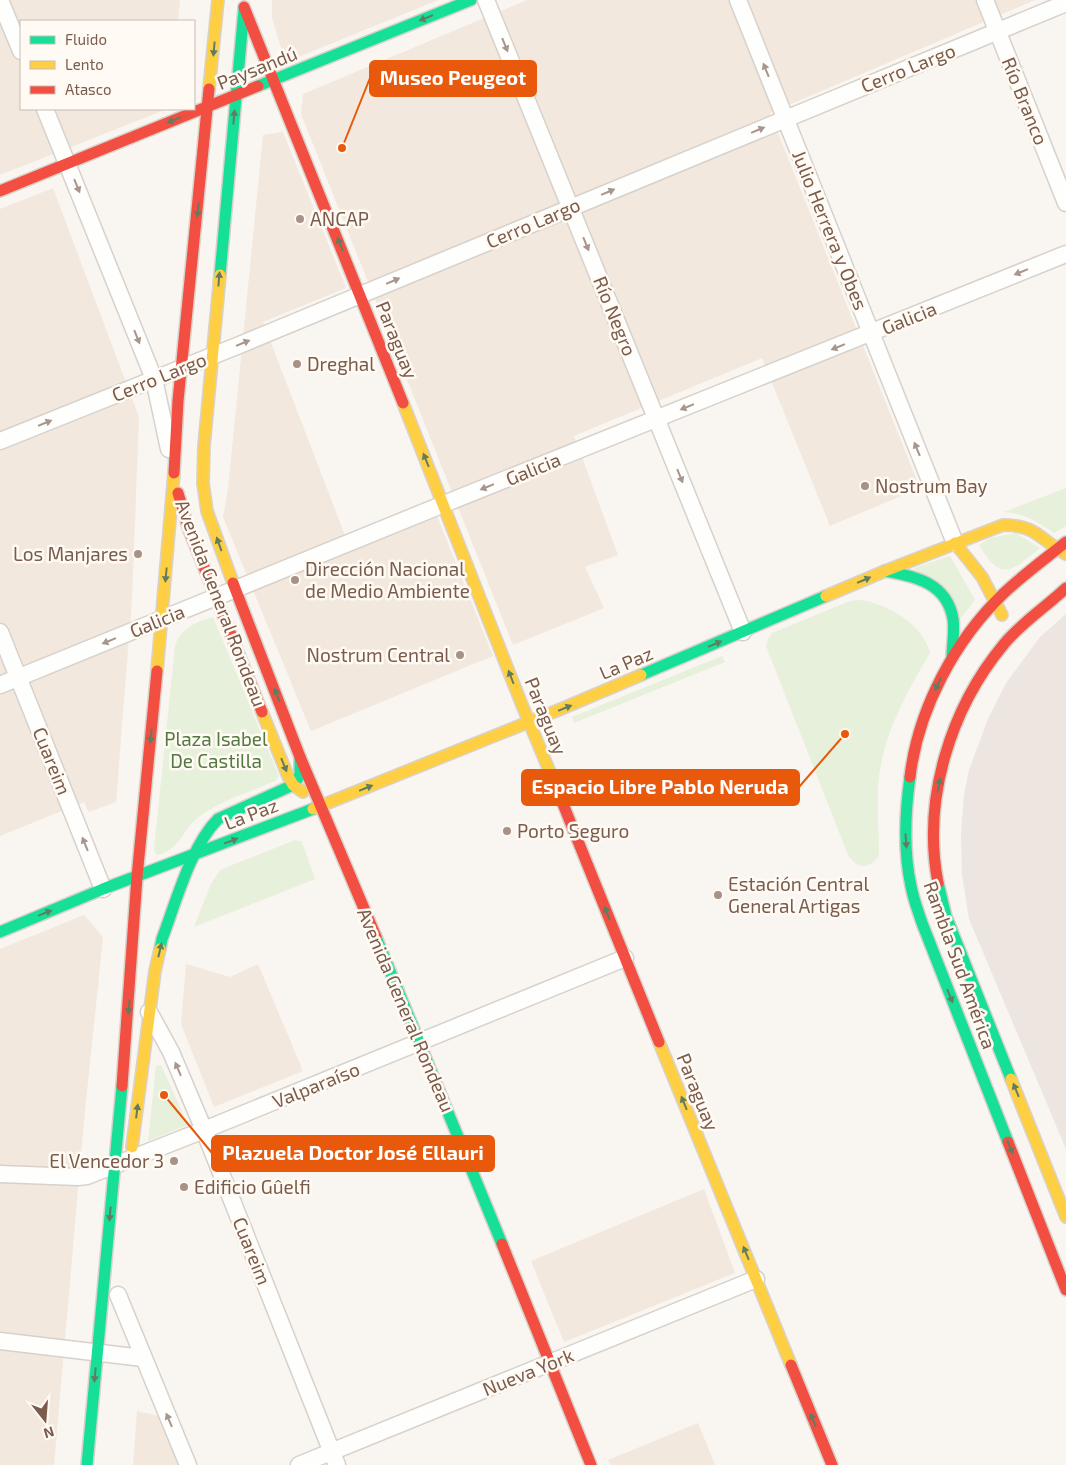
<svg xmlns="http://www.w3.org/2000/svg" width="1066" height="1465" viewBox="0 0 1066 1465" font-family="'Exo 2',sans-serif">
<rect width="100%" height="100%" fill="#f9f5f0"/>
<g fill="#f2e8de">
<path d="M0 0H180L178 21H21V109H167L0 175Z"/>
<path d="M272 0H438L296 58 283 54 272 18Z"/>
<path d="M527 0H1035L770 113 920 488 830 526 762 358 574 436 618 555 585 567 604 608 513 645 301 114 303 94Z"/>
<path d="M283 132 346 288 263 322 351 551 437 516 493 656 311 731 223 517 228 489 263 135Z"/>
<path d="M53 188 139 417 132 599 116 802 89 812 84 802 0 836V209Z"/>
<path d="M84 915 103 937 84 1121 54 1465H0V949Z"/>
<path d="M186 964 230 977 258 964 303 1071 214 1107 181 1024Z"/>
<path d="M704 1189 735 1273 564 1342 531 1261Z"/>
<path d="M137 1411 159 1416 179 1465H133Z"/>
<path d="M698 1423 715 1465H610L608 1460Z"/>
</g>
<path fill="#ede5e0" d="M1066 614V1149L969 919 962 875 961 833 964 795 969 770 988 719 1006 683 1040 637Z"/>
<g fill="#e7f0db">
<path d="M1066 488V526L1054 533C1036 521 1026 514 1004 512Z"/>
<path d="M1016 533 1040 548C1012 571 1001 583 979 545L990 538Z"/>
<path d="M950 556 975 600 961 618 914 568Z"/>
<path d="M861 600C890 605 922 624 930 653 905 695 881 738 878 788 877 811 879 833 879 856 868 870 857 869 848 855L766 646 768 639 772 633 850 601Z"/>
<path d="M213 617 279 776 275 781C250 792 222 800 200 816 181 830 182 848 158 855L155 853 154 849 175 646C180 629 197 621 213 617Z"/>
<path d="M722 656 725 662 574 723 572 717Z"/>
<path d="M295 840 302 842 315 879 194 927 211 884 220 870Z"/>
<path d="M161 1065 188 1125 148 1141 156 1066Z"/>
</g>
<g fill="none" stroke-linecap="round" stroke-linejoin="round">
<g stroke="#d7d1cb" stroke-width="19">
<g id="street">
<path d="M0 0 21 51"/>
<path d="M486 0 743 632"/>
<path d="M738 0 955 543"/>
<path d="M985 0 1066 203"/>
<path d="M45 109 154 379 169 449"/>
<path d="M0 441 237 346 1066 3"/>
<path d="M0 632 103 889"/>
<path d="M0 685 444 504 1066 254"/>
<path d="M149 1012 171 1052 204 1130 337 1465"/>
<path d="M0 1174 78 1177 87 1176 204 1130 625 958"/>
<path d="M118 1295 188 1465"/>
<path d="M0 1341 143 1358"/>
<path d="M299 1465 756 1279"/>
</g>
</g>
<g stroke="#d9d2cb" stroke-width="14">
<g id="fast">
<path d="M258 86 471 0"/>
<path d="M220 275 244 9"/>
<path d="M885 571C915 576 947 583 953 619 955 631 952 645 952 658"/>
<path d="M641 675 826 596"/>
<path d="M910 777C905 813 903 850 911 886 913 898 918 911 922 923L1008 1142"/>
<path d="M938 883 946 916 1011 1079"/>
<path d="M0 932 103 889 313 809"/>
<path d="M376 937 502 1244"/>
<path d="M160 949 162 939C176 902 191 846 218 819L293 785 300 775V757"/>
<path d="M87 1465 122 1086"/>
</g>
</g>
<g stroke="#d9d2cb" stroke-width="14">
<g id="slow">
<path d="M209 89 218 0"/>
<path d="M220 275 204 446 203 483 207 511 233 583"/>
<path d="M403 403 522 705 559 794"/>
<path d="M955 543 982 577 1002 615"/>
<path d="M826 596 885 571 1003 525C1037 525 1040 540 1066 554"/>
<path d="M157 671 174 473"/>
<path d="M262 712 288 776 293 785 303 792"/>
<path d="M313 809 561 709 641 675"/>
<path d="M659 1042 791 1365"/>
<path d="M1011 1079 1066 1217"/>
<path d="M132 1147 155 971 160 949"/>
</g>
</g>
<g stroke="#d9d2cb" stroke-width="14">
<g id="jam">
<path d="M244 7 403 403"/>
<path d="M0 191 258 86"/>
<path d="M174 473 178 401 209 89"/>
<path d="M178 493 189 530 262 712"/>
<path d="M233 583 300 757 376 937"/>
<path d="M910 777C918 709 955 640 1004 593 1023 575 1045 559 1066 542"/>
<path d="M559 794 659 1042"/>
<path d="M938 883C922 800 950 709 1004 644 1020 624 1047 606 1066 588"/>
<path d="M122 1086 137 877 157 671"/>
<path d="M1008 1142 1066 1290"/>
<path d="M502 1244 591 1465"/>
<path d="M791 1365 832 1465"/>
</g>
</g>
<use href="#street" stroke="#fefefd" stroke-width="16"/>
<use href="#fast" stroke="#16e098" stroke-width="11"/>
<use href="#slow" stroke="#ffcf43" stroke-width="11"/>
<use href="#jam" stroke="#f24e42" stroke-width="11"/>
</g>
<defs><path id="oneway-solid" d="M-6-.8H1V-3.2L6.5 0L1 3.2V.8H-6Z" transform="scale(1.25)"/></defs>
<g fill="#617d60">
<use href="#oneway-solid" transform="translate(426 18) rotate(158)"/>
<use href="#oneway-solid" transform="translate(214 49) rotate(95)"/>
<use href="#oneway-solid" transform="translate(234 117) rotate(-85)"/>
<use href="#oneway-solid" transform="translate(174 120) rotate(158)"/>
<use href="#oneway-solid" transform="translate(198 210) rotate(96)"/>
<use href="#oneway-solid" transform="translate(340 244) rotate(-112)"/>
<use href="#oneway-solid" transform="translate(219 279) rotate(-85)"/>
<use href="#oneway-solid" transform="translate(426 460) rotate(-112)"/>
<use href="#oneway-solid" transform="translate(219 544) rotate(-110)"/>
<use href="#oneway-solid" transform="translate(166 575) rotate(95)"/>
<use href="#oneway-solid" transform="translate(864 580) rotate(-23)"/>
<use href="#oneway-solid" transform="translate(715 644) rotate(-23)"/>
<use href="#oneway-solid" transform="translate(511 677) rotate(-111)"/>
<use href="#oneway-solid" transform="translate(938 684) rotate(116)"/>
<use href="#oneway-solid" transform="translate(277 695) rotate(-112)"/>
<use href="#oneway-solid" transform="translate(565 708) rotate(-22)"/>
<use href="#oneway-solid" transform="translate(151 736) rotate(96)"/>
<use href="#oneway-solid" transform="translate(284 765) rotate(68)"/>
<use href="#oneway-solid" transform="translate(939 785) rotate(-79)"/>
<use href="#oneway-solid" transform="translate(366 788) rotate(-22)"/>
<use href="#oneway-solid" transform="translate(231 841) rotate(-21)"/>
<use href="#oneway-solid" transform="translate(906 841) rotate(86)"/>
<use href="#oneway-solid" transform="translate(45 913) rotate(-22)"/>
<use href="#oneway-solid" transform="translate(607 913) rotate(-112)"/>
<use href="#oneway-solid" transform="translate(160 950) rotate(-77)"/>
<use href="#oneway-solid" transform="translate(950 996) rotate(68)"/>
<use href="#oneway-solid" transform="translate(129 1007) rotate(95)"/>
<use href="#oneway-solid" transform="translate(1016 1090) rotate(-112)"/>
<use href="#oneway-solid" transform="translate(684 1103) rotate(-112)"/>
<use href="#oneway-solid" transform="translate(137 1111) rotate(-83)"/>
<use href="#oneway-solid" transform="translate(1010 1147) rotate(68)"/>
<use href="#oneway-solid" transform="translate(110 1214) rotate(95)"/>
<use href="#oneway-solid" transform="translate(746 1253) rotate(-112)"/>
<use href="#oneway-solid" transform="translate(95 1375) rotate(95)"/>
<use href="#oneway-solid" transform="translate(813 1420) rotate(-112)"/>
</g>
<g fill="#a8958b">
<use href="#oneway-solid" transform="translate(505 45) rotate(68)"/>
<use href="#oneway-solid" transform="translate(766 70) rotate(-112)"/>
<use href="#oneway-solid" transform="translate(758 130) rotate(-23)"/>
<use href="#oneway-solid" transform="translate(77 186) rotate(68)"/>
<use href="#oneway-solid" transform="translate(608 192) rotate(-23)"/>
<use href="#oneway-solid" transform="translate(586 244) rotate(68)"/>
<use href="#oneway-solid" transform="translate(1021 272) rotate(158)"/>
<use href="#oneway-solid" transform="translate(393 281) rotate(-23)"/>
<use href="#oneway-solid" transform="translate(137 337) rotate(68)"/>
<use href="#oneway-solid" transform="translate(243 343) rotate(-22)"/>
<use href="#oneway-solid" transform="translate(838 347) rotate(158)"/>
<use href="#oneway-solid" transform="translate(687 407) rotate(158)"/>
<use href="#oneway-solid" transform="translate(45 423) rotate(-22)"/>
<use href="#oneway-solid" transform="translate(917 449) rotate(-112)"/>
<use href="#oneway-solid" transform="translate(680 476) rotate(68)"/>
<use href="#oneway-solid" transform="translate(487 487) rotate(158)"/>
<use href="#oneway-solid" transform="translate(109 641) rotate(158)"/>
<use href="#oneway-solid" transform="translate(85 844) rotate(-112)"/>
<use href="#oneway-solid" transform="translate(178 1069) rotate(-113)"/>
<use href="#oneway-solid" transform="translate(169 1420) rotate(-113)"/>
</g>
<g fill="#a69286" stroke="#fffaf3" stroke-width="2">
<circle cx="300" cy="219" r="5"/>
<circle cx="297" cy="364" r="5"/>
<circle cx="865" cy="486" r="5"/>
<circle cx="138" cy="554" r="5"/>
<circle cx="295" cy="580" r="5"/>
<circle cx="460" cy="655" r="5"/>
<circle cx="507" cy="831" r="5"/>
<circle cx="718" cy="895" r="5"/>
<circle cx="174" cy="1161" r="5"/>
<circle cx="184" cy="1187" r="5"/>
</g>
<g text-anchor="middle" stroke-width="5" stroke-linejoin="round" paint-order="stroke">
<g font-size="19" fill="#7a5c4d" stroke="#fffaf3">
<text transform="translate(257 68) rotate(-22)" y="7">Paysandú</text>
<text transform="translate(908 68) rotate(-22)" y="7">Cerro Largo</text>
<text transform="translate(1025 101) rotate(68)" y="7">Río Branco</text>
<text transform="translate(533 223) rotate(-23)" y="7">Cerro Largo</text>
<text transform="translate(830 230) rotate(68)" y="7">Julio Herrera y Obes</text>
<text transform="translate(615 316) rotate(68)" y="7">Río Negro</text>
<text transform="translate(909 318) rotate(-22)" y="7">Galicia</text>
<text transform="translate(397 340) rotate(68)" y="7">Paraguay</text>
<text transform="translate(159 377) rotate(-22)" y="7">Cerro Largo</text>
<text transform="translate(533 469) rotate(-22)" y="7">Galicia</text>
<text transform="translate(221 603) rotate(69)" y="7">Avenida General Rondeau</text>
<text transform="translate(157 621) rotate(-22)" y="7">Galicia</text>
<text transform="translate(626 663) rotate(-23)" y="7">La Paz</text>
<text transform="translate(546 716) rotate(68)" y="7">Paraguay</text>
<text transform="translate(52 761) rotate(68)" y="7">Cuareim</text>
<text transform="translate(251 814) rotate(-21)" y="7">La Paz</text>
<text transform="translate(960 965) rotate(70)" y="7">Rambla Sud América</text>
<text transform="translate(406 1010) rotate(67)" y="7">Avenida General Rondeau</text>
<text transform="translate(316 1085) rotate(-22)" y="7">Valparaíso</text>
<text transform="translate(698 1092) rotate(68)" y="7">Paraguay</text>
<text transform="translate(252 1251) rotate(68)" y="7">Cuareim</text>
<text transform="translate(528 1372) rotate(-22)" y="7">Nueva York</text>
</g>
<g font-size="19" fill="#7a5c4d" stroke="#fffaf3" text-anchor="start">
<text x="310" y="226">ANCAP</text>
<text x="307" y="371">Dreghal</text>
<text x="875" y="493">Nostrum Bay</text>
<text x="128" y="561" text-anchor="end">Los Manjares</text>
<text x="305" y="576">Dirección Nacional<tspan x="305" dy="22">de Medio Ambiente</tspan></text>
<text x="450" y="662" text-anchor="end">Nostrum Central</text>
<text x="517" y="838">Porto Seguro</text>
<text x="728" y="891">Estación Central<tspan x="728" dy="22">General Artigas</tspan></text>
<text x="164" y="1168" text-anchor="end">El Vencedor 3</text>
<text x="194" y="1194">Edificio Gûelfi</text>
</g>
<g font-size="19" fill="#537a41" stroke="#fffaf3">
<text x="216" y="746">Plaza Isabel<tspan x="216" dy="22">De Castilla</tspan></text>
</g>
</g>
<path fill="none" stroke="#e8590c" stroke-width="2" d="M342 148L370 78M845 734L799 787M164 1095L212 1153"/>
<g fill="#e8590c" stroke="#fffaf3" stroke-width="2">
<circle cx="342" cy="148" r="5"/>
<circle cx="845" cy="734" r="5"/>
<circle cx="164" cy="1095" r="5"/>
</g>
<g fill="#e8590c" stroke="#e8590c" stroke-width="2">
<rect x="370" y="61" width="166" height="35" rx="5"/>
<rect x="522" y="770" width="277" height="35" rx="5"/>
<rect x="212" y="1136" width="282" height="35" rx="5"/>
</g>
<g font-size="20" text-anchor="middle" font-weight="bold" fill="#fff">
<text x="453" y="85">Museo Peugeot</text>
<text x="660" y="794">Espacio Libre Pablo Neruda</text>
<text x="353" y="1160">Plazuela Doctor José Ellauri</text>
</g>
<rect x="20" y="20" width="175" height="90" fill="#fffaf3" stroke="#cabbb1"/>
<rect x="30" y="36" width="25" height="8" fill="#16e098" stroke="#cabbb1"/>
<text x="65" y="45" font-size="15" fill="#7a5c4d">Fluido</text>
<rect x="30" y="61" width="25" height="8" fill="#ffcf43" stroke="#cabbb1"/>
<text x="65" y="70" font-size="15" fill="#7a5c4d">Lento</text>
<rect x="30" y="86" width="25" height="8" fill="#f24e42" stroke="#cabbb1"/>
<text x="65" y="95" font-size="15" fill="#7a5c4d">Atasco</text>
<g transform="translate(45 1420) rotate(163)" stroke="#fffaf3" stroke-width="4" paint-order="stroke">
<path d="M0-4L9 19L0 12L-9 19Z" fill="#7a5c4d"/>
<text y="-8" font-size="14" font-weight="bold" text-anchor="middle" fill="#7a5c4d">N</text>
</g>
</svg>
